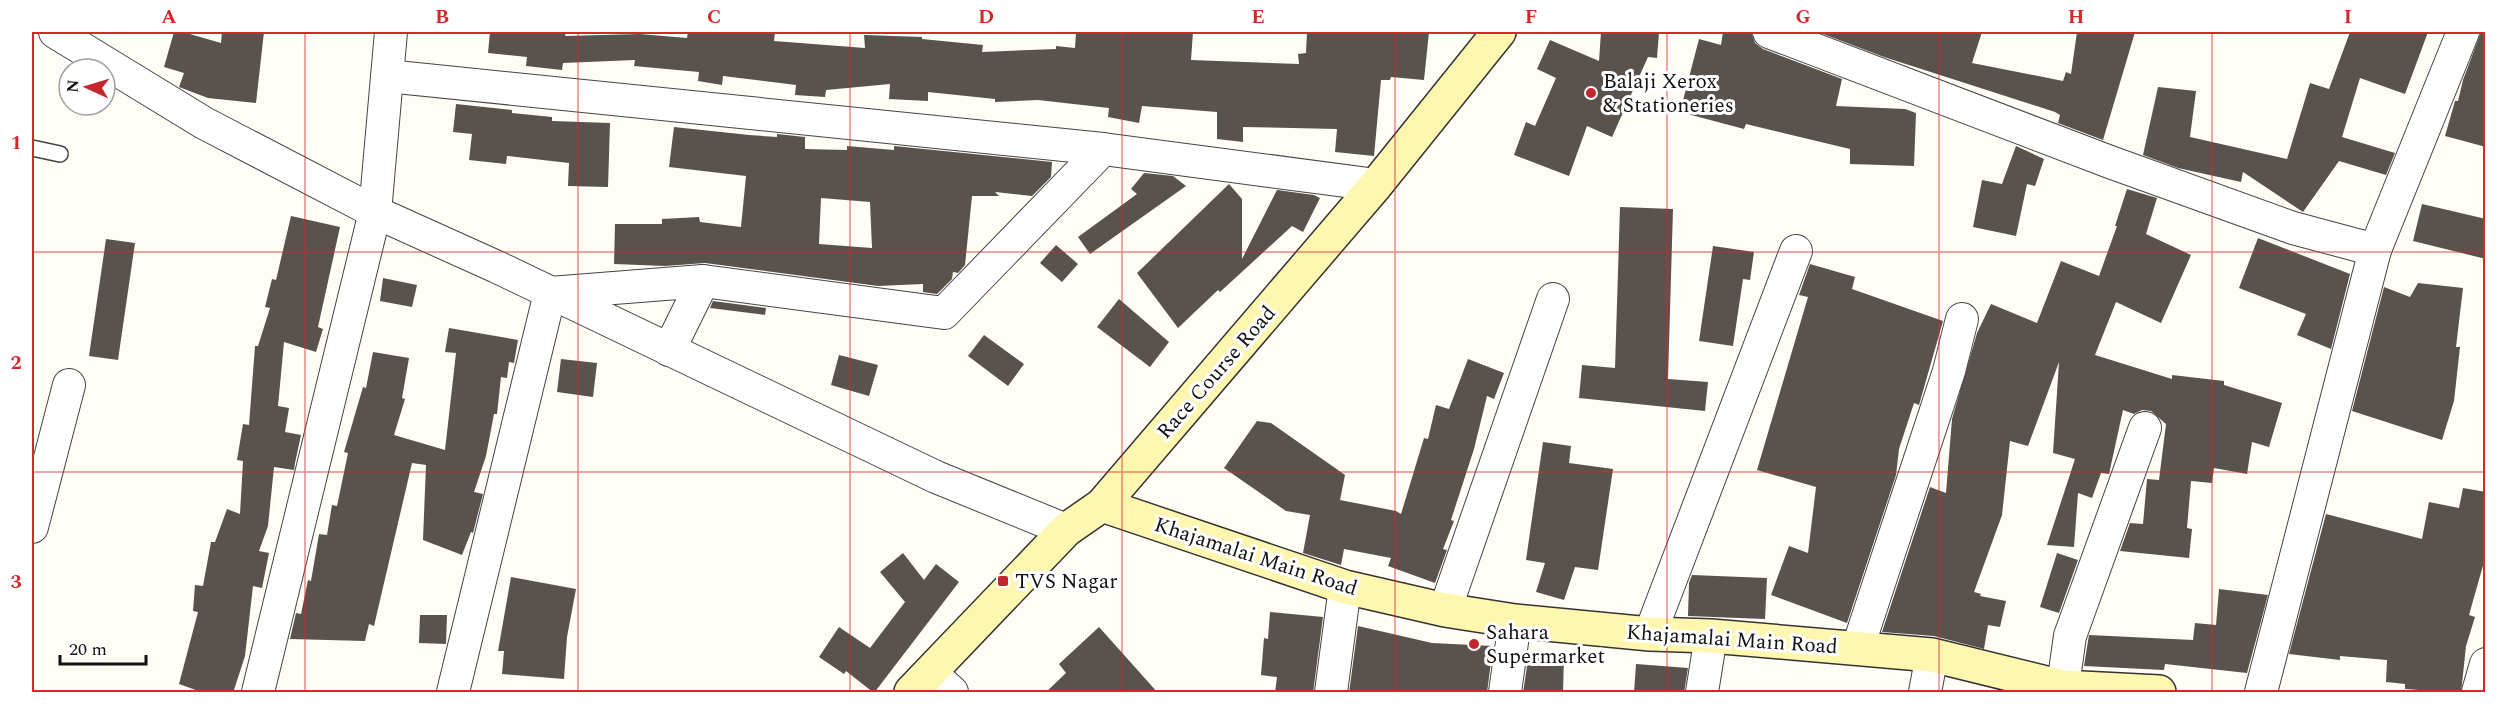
<svg xmlns="http://www.w3.org/2000/svg" width="2517" height="724" viewBox="0 0 2517 724" font-family="Spectral,serif">
<rect width="100%" height="100%" fill="#fffdf5"/>
<g fill="#5a524d" fill-rule="evenodd">
<path d="M174 32H183L221 43 222 32H264L256 103 208 98 179 87 184 73 164 67Z"/>
<path d="M490 32H566L565 36 640 34 687 38 688 32H775L774 41 865 48 864 35 922 37V39L983 45 982 52 1056 49V46L1075 48 1076 32H1193L1191 60 1299 64 1298 54 1306 53 1307 32H1429L1424 80 1391 77 1390 80H1381L1374 156 1335 152 1337 129 1243 127V142L1217 139V112L1142 106 1139 123 1108 117 1109 108 1038 100 995 102V99L928 92V101L889 99 890 84 826 90 825 97 795 95 796 85 723 76 722 85 698 81 699 72 634 66 635 60 563 63 562 70 526 66 527 57 488 53Z"/>
<path d="M1601 32H1659L1657 58 1648 57 1612 137 1587 126 1569 176 1514 155 1526 122 1535 126 1556 78 1537 69 1550 40 1599 61Z"/>
<path d="M1723 32H1751L1755 43 1763 49 1842 79 1836 106 1905 109 1916 113 1914 166 1850 164V149L1746 124 1744 129 1680 112 1699 39 1721 45Z"/>
<path d="M1818 32H1982L1972 63 2063 81 2066 72 2071 74 2077 32H2135L2103 140 2058 123 2060 115 2055 112 1884 57Z"/>
<path d="M2350 32H2428L2405 94 2360 78 2342 137 2395 153 2386 175 2339 161 2303 212 2243 172 2241 182 2178 168 2143 155 2158 87 2196 91 2190 137 2287 159 2310 83 2329 89Z"/>
<path d="M2481 32H2486V147L2445 136 2455 101H2458L2463 80Z"/>
<path d="M456 104 512 110V113L552 117V121L610 123 608 187 568 186 569 163 507 156 506 164 469 160 472 134 453 132Z"/>
<path d="M674 127 749 135 777 137V134L805 137V149L847 150V146L894 150V146L1052 162 1051 177 1032 196 995 192 999 196H972L965 265 958 273 953 272 952 279 937 294 923 292V284L878 286 705 263 665 266 614 264 615 224H662V219L699 217 700 222 741 227 746 176 669 167ZM821 198 870 202 872 248 819 244Z"/>
<path d="M2016 146 2044 159 2035 186 2027 184 2016 236 1973 227 1982 180 2002 184Z"/>
<path d="M1144 173 1173 176 1186 186 1090 254 1078 237 1137 194 1131 189Z"/>
<path d="M1229 184 1242 199V259L1277 190 1314 195 1320 198 1303 232 1292 226 1220 292 1218 290 1178 328 1137 273Z"/>
<path d="M2127 189 2157 198 2146 234 2191 255 2161 323 2116 302 2095 355 2172 379V375L2224 381V385L2282 403 2269 447 2252 442 2247 474 2214 468 2212 483 2191 481 2187 528 2192 529 2189 558 2120 551 2130 523 2143 524 2147 479 2159 480 2166 424 2151 411 2142 410 2134 414 2123 410 2109 474 2101 473 2092 498 2078 493 2074 547 2047 545 2075 459 2053 453 2059 362 2028 446 2010 441 2002 515 1974 592 1981 594 1980 596 2006 601 2000 627 1988 625 1984 649 1934 636 1882 632 1930 487 1946 493 1952 419 1977 333 1991 304 2037 323 2061 261 2099 276 2117 226H2115Z"/>
<path d="M2422 204 2486 219V259L2413 241Z"/>
<path d="M1620 207 1673 209 1668 379 1708 382 1705 411 1579 398 1582 365 1615 368Z"/>
<path d="M291 216 340 227 318 327 323 329 316 352 284 342 278 406 289 408 285 432 301 435 295 463 294 470 274 467 268 526 259 551 269 553 262 588 253 586 245 656 233 693H204L179 684 198 612 193 611 195 585 203 586 211 542H215L227 509 240 514 243 461 237 460 243 424 249 425 255 346H258L270 308 265 307 272 279 276 280Z"/>
<path d="M2258 238 2350 274 2331 349 2297 335 2306 314 2239 288Z"/>
<path d="M106 239 135 243 118 360 89 356Z"/>
<path d="M1056 245 1078 264 1062 282 1040 263Z"/>
<path d="M1713 246 1754 252 1750 280 1743 279 1733 346 1699 341Z"/>
<path d="M1810 264 1855 277 1852 289 1943 321 1919 405 1914 403 1899 449 1896 475 1847 623 1771 595 1789 546 1808 553 1816 487 1757 470 1808 297 1799 295Z"/>
<path d="M383 278 417 285 412 307 380 301Z"/>
<path d="M2418 283 2463 288 2456 347H2460L2454 401 2442 440 2352 411 2384 287 2410 297Z"/>
<path d="M1119 299 1169 342 1150 367 1097 327Z"/>
<path d="M713 301 766 308 765 315 710 308Z"/>
<path d="M449 328 518 340 514 363 509 362 507 378 501 377 497 414H494L486 456 474 492 483 494 473 533 471 532 462 555 423 540 426 465 412 463 374 626 369 624 365 641 290 639 296 613 301 614 308 580 311 581 319 534 327 535 332 505 337 506 348 453 344 452 363 387 366 388 373 352 409 358 402 398 405 399 394 435 445 450 456 353 445 352Z"/>
<path d="M984 335 1024 364 1008 386 968 356Z"/>
<path d="M839 355 878 365 869 396 831 385Z"/>
<path d="M561 359 597 363 593 397 557 392Z"/>
<path d="M1468 359 1504 373 1494 399 1487 396 1474 449 1451 520 1454 521 1443 549 1447 550 1435 583 1388 566 1391 558 1344 549 1341 565 1303 553 1310 515 1286 511 1224 468 1257 421 1271 423 1345 475 1340 500 1396 511 1401 514 1424 438 1428 439 1436 405 1449 409Z"/>
<path d="M1543 442 1571 446 1569 463 1613 469 1598 570 1575 567 1564 600 1536 592 1545 563 1526 560Z"/>
<path d="M2463 488 2486 492V555L2469 615 2475 617 2466 646 2461 693 2405 689V684L2386 682 2387 660 2340 656V660L2289 654 2326 514 2422 539 2429 502 2459 508Z"/>
<path d="M903 553 924 580 936 564 959 582 874 693 846 671 844 674 819 657 839 627 870 648 905 602 880 572Z"/>
<path d="M2057 553 2078 560 2059 613 2040 607Z"/>
<path d="M1692 575 1767 578 1765 619 1688 616 1689 583Z"/>
<path d="M511 577 576 589 567 637 564 679 502 674 504 651H498Z"/>
<path d="M2219 589 2268 595 2247 673 2165 664 2164 670 2084 666 2089 635 2193 640 2195 623 2216 625Z"/>
<path d="M1270 612 1323 617 1313 693H1275L1277 677 1261 675 1264 638 1268 639Z"/>
<path d="M420 615H447L446 644 419 643Z"/>
<path d="M1358 626 1432 643 1493 646 1487 693H1349Z"/>
<path d="M1099 627 1158 693H1045L1066 673 1059 664Z"/>
<path d="M1529 653 1564 654 1563 693H1523Z"/>
<path d="M1636 664 1688 668 1684 693H1634Z"/>
</g>
<g fill="none" stroke-linecap="round" stroke-linejoin="round">
<g stroke="#444" stroke-width="18">
<path id="lane" d="M32 148 60 154"/>
</g>
<g stroke="#444" stroke-width="34">
<g id="street">
<path d="M55 32 204 123 375 212 497 267 936 477 1066 530"/>
<path d="M1769 32 2110 162 2293 228 2375 250"/>
<path d="M387 76 1103 149 1376 185"/>
<path d="M669 350 703 281"/>
<path d="M32 527 69 385"/>
<path d="M1445 610 1553 299"/>
<path d="M1650 634 1796 251"/>
<path d="M1858 647 1949 371 1962 319"/>
<path d="M930 672 952 692"/>
<path d="M258 692 375 212 391 32"/>
<path d="M453 692 550 293 703 281 944 313 1103 149"/>
<path d="M1331 692 1345 587"/>
<path d="M1505 692 1515 621"/>
<path d="M1702 692 1711 636"/>
<path d="M1925 692 1932 655"/>
<path d="M2062 692 2070 636 2145 428"/>
<path d="M2261 692 2375 250 2463 32"/>
<path d="M2478 692 2486 664"/>
</g>
</g>
<g stroke="#333" stroke-width="36">
<g id="secondary">
<path d="M1102 505 1345 587 1445 610 1515 621 1650 634 1711 636 1932 655 2062 687 2159 692"/>
<path d="M911 692 1066 530 1102 505 1376 185 1499 32"/>
</g>
</g>
<use href="#lane" stroke="#fff" stroke-width="15"/>
<use href="#street" stroke="#fff" stroke-width="32"/>
<use href="#secondary" stroke="#fff6b0" stroke-width="33"/>
</g>
<path fill="none" stroke="#d62828" stroke-width="1.5" stroke-opacity="0.55" d="M305 32V692M578 32V692M850 32V692M1122 32V692M1395 32V692M1667 32V692M1939 32V692M2212 32V692M32 252H2486M32 472H2486"/>
<g fill="#c4262e" stroke="#fff" stroke-width="2">
<circle cx="1591" cy="93" r="6"/>
<rect x="997" y="575" width="12" height="12" rx="3"/>
<circle cx="1474" cy="644" r="6"/>
</g>
<g text-anchor="middle" stroke-width="6" stroke-linejoin="round" paint-order="stroke">
<g font-size="21" fill="#111" stroke="#fff" text-anchor="start">
<text x="1603" y="88">Balaji Xerox<tspan x="1603" dy="24">&amp; Stationeries</tspan></text>
<text x="1015" y="588">TVS Nagar</text>
<text x="1486" y="639">Sahara<tspan x="1486" dy="24">Supermarket</tspan></text>
</g>
<g font-size="21" fill="#111" stroke="#fff">
<text transform="translate(1216 372) rotate(-49)" y="7">Race Course Road</text>
<text transform="translate(1256 556) rotate(18)" y="7">Khajamalai Main Road</text>
<text transform="translate(1732 639) rotate(4)" y="7">Khajamalai Main Road</text>
</g>
</g>
<rect width="2517" height="724" fill="none" stroke="#ffffff" stroke-width="66"/>
<g transform="translate(87 87) rotate(274)"><circle r="28" fill="#ffffff" stroke="#a0a0a0" stroke-width="1.5"/>
<path d="M0-4.5L10 22L0 15L-10 22Z" fill="#c4262e"/>
<text y="-9" font-size="16" font-weight="bold" text-anchor="middle" fill="#111111">N</text>
</g>
<path d="M60 655v9h86v-9" fill="none" stroke="#111111" stroke-width="3"/>
<text x="69" y="655" font-size="18" fill="#111111" stroke="#ffffff" stroke-width="4.5" paint-order="stroke">20 m</text>
<rect x="33" y="33" width="2451" height="658" fill="none" stroke="#d62828" stroke-width="2"/>
<g font-size="20" text-anchor="middle" font-weight="bold" fill="#d62828">
<text x="169" y="23">A</text>
<text x="442" y="23">B</text>
<text x="714" y="23">C</text>
<text x="986" y="23">D</text>
<text x="1258" y="23">E</text>
<text x="1531" y="23">F</text>
<text x="1803" y="23">G</text>
<text x="2076" y="23">H</text>
<text x="2348" y="23">I</text>
<text x="16" y="149">1</text>
<text x="16" y="369">2</text>
<text x="16" y="588">3</text>
</g>
</svg>
